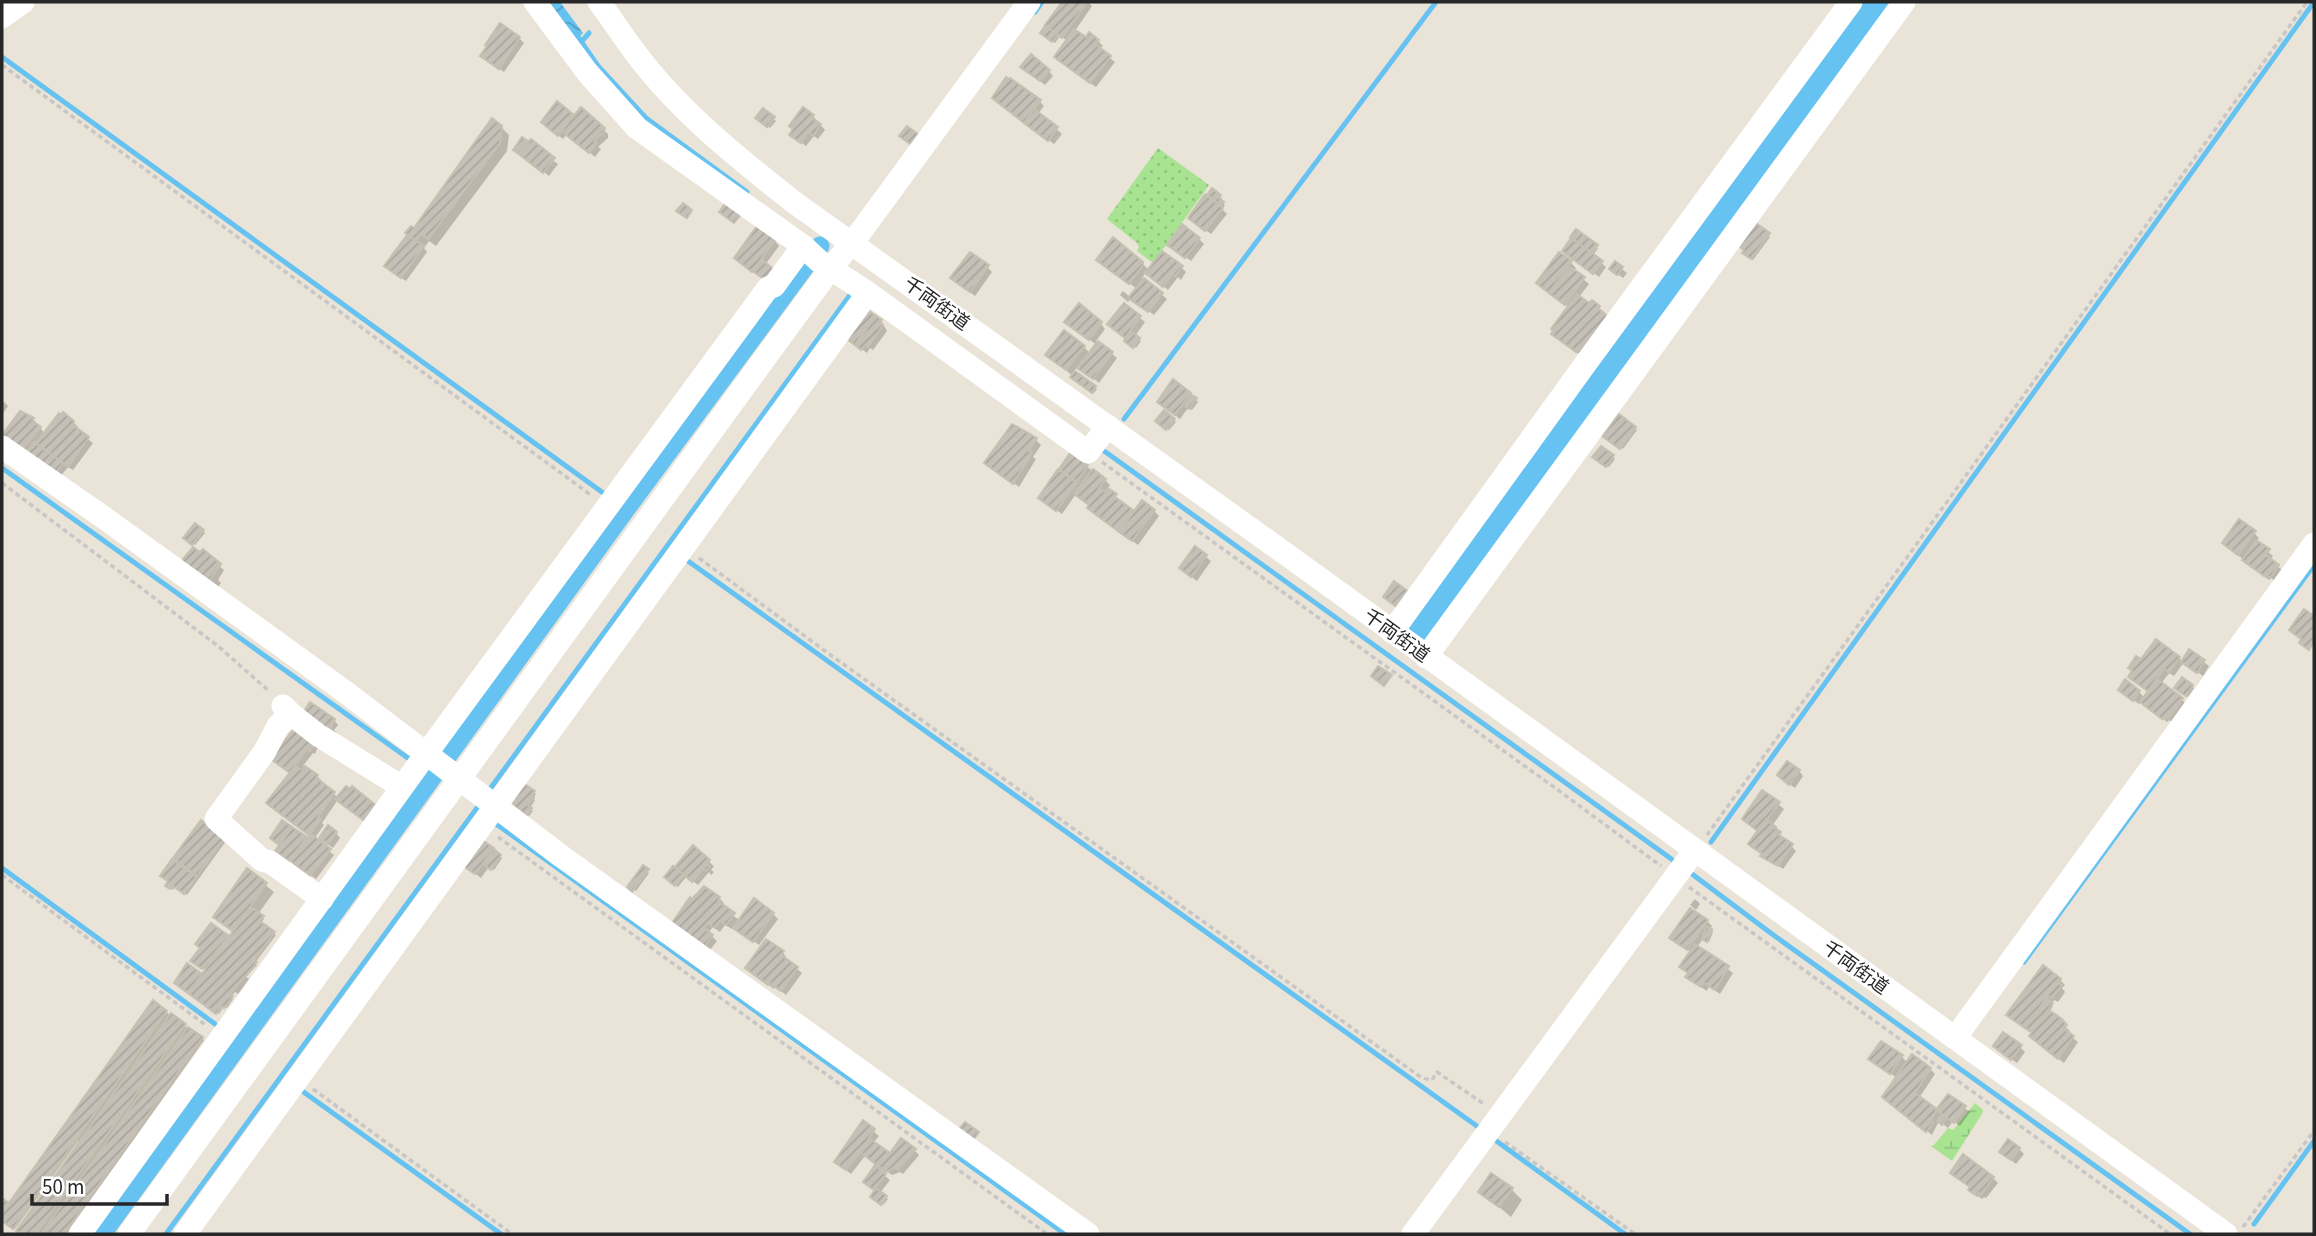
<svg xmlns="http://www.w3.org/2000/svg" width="2316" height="1236" viewBox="0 0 2316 1236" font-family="'Source Sans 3','Noto Sans JP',sans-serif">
<defs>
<pattern id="grass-dots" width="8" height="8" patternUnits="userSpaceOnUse" patternTransform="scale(1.75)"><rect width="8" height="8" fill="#a7e391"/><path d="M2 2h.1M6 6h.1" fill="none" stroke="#90c37d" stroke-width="1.8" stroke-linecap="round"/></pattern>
<pattern id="wetland-marsh" width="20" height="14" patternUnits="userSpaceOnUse" patternTransform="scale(1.75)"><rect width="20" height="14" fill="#a7e391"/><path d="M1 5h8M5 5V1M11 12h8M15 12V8" fill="none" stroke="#90c37d"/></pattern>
<pattern id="water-waves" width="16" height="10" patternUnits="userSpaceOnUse" patternTransform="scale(1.75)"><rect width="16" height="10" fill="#65c2f1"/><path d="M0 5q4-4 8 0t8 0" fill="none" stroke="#539ec3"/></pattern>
<pattern id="building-hatch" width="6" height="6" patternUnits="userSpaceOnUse" patternTransform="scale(1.75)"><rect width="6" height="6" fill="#c5c0b7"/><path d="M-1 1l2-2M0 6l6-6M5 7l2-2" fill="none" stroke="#a9a59d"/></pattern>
</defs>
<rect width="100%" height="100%" fill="#eae3d7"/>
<path fill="url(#grass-dots)" d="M1158 148 1209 185 1153 263 1137 251 1139 247 1137 243 1107 219Z"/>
<path fill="url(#wetland-marsh)" d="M1975 1103 1983 1110 1982 1114 1952 1161 1931 1146 1934 1145 1948 1128 1953 1130Z"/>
<path fill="url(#water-waves)" d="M546 2H560L583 33 575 41Z"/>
<g fill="#0003">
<path d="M1064 2H1088L1092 6 1075 31 1086 39 1089 34 1098 41 1103 46 1099 49 1115 62 1096 87 1061 62 1068 41 1060 36 1055 43 1044 35 1054 32 1047 25Z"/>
<path d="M519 38 524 43 504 72 487 60Z"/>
<path d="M1027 71H1049L1053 76 1045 85Z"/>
<path d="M995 100 1039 101 1044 106 1038 114 1062 134 1054 144Z"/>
<path d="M557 104 574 117 603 130 608 134V138L598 147 601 149 595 157 567 134 563 139 548 127Z"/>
<path d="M763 110 776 121 770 128 757 117Z"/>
<path d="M813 116 825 130 818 139 814 136 806 146 797 139 795 129Z"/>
<path d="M501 127 509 135 507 151 436 246 429 241 424 248 427 252 406 281 391 271 386 266 409 235Z"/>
<path d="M523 140 558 164 549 176 516 150Z"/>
<path d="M1212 191 1222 198 1220 201 1225 205 1222 209 1227 214 1211 234 1195 222 1214 201Z"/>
<path d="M1768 235 1770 237 1753 260 1746 255Z"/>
<path d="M1573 238 1598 248 1593 256 1606 267 1599 277 1564 251Z"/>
<path d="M1114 239 1133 254 1147 268V273L1181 267 1186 272 1181 280 1178 277 1168 290 1146 272 1142 278 1167 299 1154 315 1131 298 1128 302 1120 295 1123 291 1131 298 1137 289 1103 264Z"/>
<path d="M1199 239 1204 244 1191 261 1174 249Z"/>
<path d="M775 241 779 246 765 265 772 285 741 262Z"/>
<path d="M1560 255 1571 263 1576 268 1573 271 1589 284 1579 297 1590 305 1592 302 1604 312 1582 356 1558 339 1569 307 1543 288Z"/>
<path d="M1615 264 1627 273 1623 278 1616 273Z"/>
<path d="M987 267 992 272 975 296 958 283Z"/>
<path d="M1124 305 1145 322 1135 336 1141 341 1136 348 1114 329Z"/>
<path d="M881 321 887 331 873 350 870 348 867 353 846 337Z"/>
<path d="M1101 324 1105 329 1096 341 1117 358 1099 383 1078 366 1073 372 1097 389 1094 393 1052 359 1084 347 1091 354 1097 345 1071 327Z"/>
<path d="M1190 394 1198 402 1192 410 1188 408 1180 419 1164 407Z"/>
<path d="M2 400 8 406 2 415Z"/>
<path d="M1164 413 1176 422 1169 430 1157 421Z"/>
<path d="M1619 417 1637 430 1623 449 1607 437Z"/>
<path d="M33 419 45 434 73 422 78 427 77 431 93 443 73 470 68 467 60 477 9 440Z"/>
<path d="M1036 440 1041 445 1033 457 1036 459 1019 487 991 467Z"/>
<path d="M1601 448 1615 459 1609 467 1596 459Z"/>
<path d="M1071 455 1105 480 1110 485 1107 489 1134 514 1154 511 1159 516 1138 545 1094 512 1091 505 1076 494 1062 514 1040 498Z"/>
<path d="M196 525 205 533 195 545 186 538Z"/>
<path d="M2254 533 2259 538 2256 542 2273 556 2270 560 2283 571 2275 581 2271 578 2269 580 2229 548Z"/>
<path d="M1195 548 1211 561 1197 581 1186 573Z"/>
<path d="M219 566 224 570 218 580 221 583 216 590 186 569Z"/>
<path d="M2190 652 2209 666 2203 676 2184 662 2174 676 2169 673 2161 684 2187 704 2173 723 2169 720 2167 722 2141 701 2139 704 2125 694 2139 692 2145 698 2149 692 2135 682 2141 661 2179 658 2183 662Z"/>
<path d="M2183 679 2194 688 2188 697 2176 687Z"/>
<path d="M304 715 334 720 338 725 334 730 337 733 333 737Z"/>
<path d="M296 730 318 747 315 754 313 753 303 766 317 776 322 781 320 783 339 798 322 823 324 825 314 839 334 855 316 879 279 852 281 845 272 837 283 822 308 841 312 836 273 808 290 773 273 759Z"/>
<path d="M1799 771 1803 776 1795 788 1784 780Z"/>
<path d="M523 785 536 794 533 798 535 800 530 808 533 811 529 816 513 805Z"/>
<path d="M1762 792 1784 809 1772 826 1796 851 1783 869 1763 856 1760 831Z"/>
<path d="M201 822 226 841 187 895 175 886 173 890 167 885 172 861 184 868Z"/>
<path d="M336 833 340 838 333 848 326 843Z"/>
<path d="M480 840 502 858 494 870 489 867 481 878 468 868Z"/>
<path d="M693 848 714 866 711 870 714 872 711 875 709 872 698 885 687 876 678 887 666 877Z"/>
<path d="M643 868 649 873 636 891 631 889Z"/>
<path d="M247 870 274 892 258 914 264 919 261 923 276 935 255 963 257 965 246 977 249 979 238 994 235 992 231 997 233 999 227 1008 224 1006 219 1014 178 985 203 977 207 971 194 962 211 925 230 939 234 933 215 917Z"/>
<path d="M719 898 724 903 722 906 740 921 773 914 778 919 759 945 733 926 732 929 725 925 720 932 713 927 708 933 717 941 710 950 679 928Z"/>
<path d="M1695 899 1700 904 1696 910 1690 905Z"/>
<path d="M1707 921 1712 926 1710 929 1713 932 1709 942 1703 939 1697 947 1733 973 1720 994 1709 986 1707 991 1687 977 1691 952 1676 942Z"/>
<path d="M783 953 787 958 786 960 802 973 786 995 775 986 774 989 752 972Z"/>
<path d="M2060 980 2065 985 2062 988 2065 992 2058 1002 2054 1000 2051 1004 2053 1006 2049 1012 2070 1031 2068 1034 2078 1042 2064 1063 2036 1041 2034 1033 2013 1019Z"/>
<path d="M166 1012 204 1040 67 1234H23L19 1231 81 1143 78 1141 15 1229 2 1220V1200L9 1206Z"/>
<path d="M2020 1047 2025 1052 2017 1063 2000 1051Z"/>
<path d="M1902 1057 1908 1063 1930 1069 1935 1074 1919 1098 1937 1112 1948 1096 1970 1112 1960 1126 1953 1121 1948 1128 1939 1121 1932 1135 1890 1102 1897 1078 1876 1064Z"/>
<path d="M864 1123 879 1136 873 1143 890 1156 914 1150 919 1155 903 1174 900 1172 892 1175 865 1156 851 1174 841 1166Z"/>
<path d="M2019 1149 2024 1154 2016 1164 2006 1156Z"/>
<path d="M875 1168 890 1180 880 1193 888 1199 883 1205 872 1197 876 1191 870 1187Z"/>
<path d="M1993 1178 1998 1183 1986 1198 1984 1197 1982 1199 1975 1194Z"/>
<path d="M1512 1190 1522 1200 1511 1217 1480 1191Z"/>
</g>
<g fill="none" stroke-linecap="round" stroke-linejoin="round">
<g stroke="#65c2f1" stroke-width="5">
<path d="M1035 12 1042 2"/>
<path d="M576 34 598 66 646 118 747 192"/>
<path d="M582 41 589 33"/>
<path d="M2 57 606 495"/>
<path d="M1124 419 1436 2"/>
<path d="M1100 448 1677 863"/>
<path d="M2 468 412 761"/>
<path d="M688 561 1481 1129"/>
<path d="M426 772 434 778"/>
<path d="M487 793 850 295"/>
<path d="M492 821 1065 1234"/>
<path d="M1711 842 2314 2"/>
<path d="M2 868 215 1024"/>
<path d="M1688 871 1772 934 2190 1234"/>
<path d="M2024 962 2314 565"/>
<path d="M234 1038 241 1043"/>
<path d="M298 1088 501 1234"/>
<path d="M1495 1140 1625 1234"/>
<path d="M2254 1224 2314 1141"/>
<path d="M166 1234 482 801"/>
</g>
<path stroke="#65c2f1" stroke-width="19" d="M102 1234 626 509 820 246"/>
<path stroke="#65c2f1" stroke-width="32" d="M1421 631 1878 2"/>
</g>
<g fill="url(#building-hatch)" stroke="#c5c0b1" stroke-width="2">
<path d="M1062 2H1087L1062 38 1045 25Z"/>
<path d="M500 23 520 37 499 69 480 56 487 46 485 45Z"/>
<path d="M1045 26 1058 35 1052 42 1040 33Z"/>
<path d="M1074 29 1086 37 1089 32 1099 40 1095 44 1111 56 1090 83 1054 57Z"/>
<path d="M1031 54 1050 70 1040 81 1020 67Z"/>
<path d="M1006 77 1009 80 1010 78 1041 100 1024 123 992 98Z"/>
<path d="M557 101 574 115 558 136 541 122Z"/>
<path d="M581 107 605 128 603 135 601 134 594 141 597 143 589 153 566 135 567 134 562 130Z"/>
<path d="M803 107 814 115 812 118 821 124 813 136 808 132 801 143 789 135 793 129 789 126Z"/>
<path d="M763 108 775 117 767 127 755 118Z"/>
<path d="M1034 109 1058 127 1048 141 1024 123Z"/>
<path d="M492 118 502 126 500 143 428 239 421 234 416 241 405 233 411 226 414 228Z"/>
<path d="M907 126 923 138 916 148 899 136Z"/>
<path d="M522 137 528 141 519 154 513 150Z"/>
<path d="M531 139 555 158 543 173 520 155Z"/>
<path d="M1212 188 1221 195 1219 198 1224 202 1221 206 1207 195Z"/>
<path d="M1205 194 1223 208 1205 231 1188 218Z"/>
<path d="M727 201 742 213 734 223 719 212Z"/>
<path d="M683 203 692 210 687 218 676 211Z"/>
<path d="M1753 221 1770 233 1751 259 1742 253 1744 250 1736 244Z"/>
<path d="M1182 224 1200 238 1185 258 1167 245Z"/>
<path d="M757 226 776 239 752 272 734 258Z"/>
<path d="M1576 229 1598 245 1592 253 1570 237Z"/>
<path d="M407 235 424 246 401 278 384 266Z"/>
<path d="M1113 237 1143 262V265L1129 284 1096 260Z"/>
<path d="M1571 238 1603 261 1593 274 1562 251Z"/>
<path d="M1162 251 1183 266 1175 276 1172 274 1163 287 1145 273Z"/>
<path d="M970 252 989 265 970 292 950 278Z"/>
<path d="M1559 252 1572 261 1549 293 1536 283Z"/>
<path d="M762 260 775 270 767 281 754 272Z"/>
<path d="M1615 261 1623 267 1617 275 1609 269Z"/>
<path d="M1570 267 1585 277 1565 305 1550 294Z"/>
<path d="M1144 278 1163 293 1148 312 1128 298Z"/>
<path d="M1577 294 1589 303 1592 300 1600 306 1598 309 1608 316 1592 344 1588 341 1581 351 1579 349 1576 352 1551 334 1553 331 1551 329Z"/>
<path d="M1079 303 1102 322 1089 340 1064 322Z"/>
<path d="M1124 303 1141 316 1125 338 1107 324Z"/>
<path d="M865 308 876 316 855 345 844 337Z"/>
<path d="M876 316 882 320 880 322 883 325 868 347 865 345 861 350 855 345Z"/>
<path d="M1064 330 1085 346 1066 370 1045 355Z"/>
<path d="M1131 331 1140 338 1133 348 1124 341Z"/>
<path d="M1098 341 1113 352 1093 379 1077 368Z"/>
<path d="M1075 371 1096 386 1092 393 1070 377Z"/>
<path d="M1173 379 1191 393 1175 415 1157 402Z"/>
<path d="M1192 395 1197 398 1189 409 1185 406Z"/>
<path d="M1164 410 1175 419 1166 430 1155 421Z"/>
<path d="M20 411 34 418 32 421 41 427 22 450 2 435Z"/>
<path d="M63 412 74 421 73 425 89 437 68 467 36 443 59 413 61 415Z"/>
<path d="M1619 414 1636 427 1620 449 1602 436Z"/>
<path d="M1012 424 1037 438 1029 451 1032 453 1013 484 984 463Z"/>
<path d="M34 442 63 463 55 474 26 452Z"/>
<path d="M1601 446 1614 455 1606 467 1592 457Z"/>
<path d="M1070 453 1088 465 1077 482 1059 469Z"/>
<path d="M1058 469 1077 483 1056 511 1038 498Z"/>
<path d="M1093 469 1106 479 1099 488 1105 492 1108 488 1117 494 1115 497 1133 510 1118 531 1087 508 1089 505 1074 494Z"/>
<path d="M1142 500 1155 510 1132 541 1119 532Z"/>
<path d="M2239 519 2256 531 2238 555 2222 543Z"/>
<path d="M195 523 204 530 192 545 183 538Z"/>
<path d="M2256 540 2270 549 2266 555 2279 565 2270 578 2265 574 2264 576 2242 560Z"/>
<path d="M1195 546 1207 555 1191 577 1179 568Z"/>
<path d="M193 547 200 552 203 549 221 564 207 584 179 564Z"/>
<path d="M1394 581 1409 592 1398 608 1383 597Z"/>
<path d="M2304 609 2314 616V641L2309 650 2299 643 2301 639 2289 630Z"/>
<path d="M2156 639 2180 657 2169 673 2164 669 2148 691 2128 677 2132 671 2128 668 2136 656 2141 659Z"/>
<path d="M2189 649 2205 660 2197 673 2181 662Z"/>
<path d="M1378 666 1392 675 1384 686 1371 676Z"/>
<path d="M2182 677 2193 685 2186 696 2174 688Z"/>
<path d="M2125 679 2140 691 2133 701 2118 690Z"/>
<path d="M2157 679 2183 698 2168 719 2163 717 2162 719 2140 702Z"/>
<path d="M310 702 335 719 328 734 301 716Z"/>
<path d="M295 727 314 745 310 751 307 749 290 773 271 759Z"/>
<path d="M1787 761 1800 770 1789 785 1777 775Z"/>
<path d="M295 766 302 770 305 766 318 775 316 778 335 792 318 817 321 819 309 835 266 803Z"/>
<path d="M523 783 535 791 532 795 534 797 528 805 532 808 527 815 508 803Z"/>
<path d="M346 786 350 789 352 786 378 807 366 822 335 799Z"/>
<path d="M1762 790 1780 802 1758 831 1742 819Z"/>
<path d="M1766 819 1776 827 1775 828 1781 832 1779 835 1793 844 1778 866 1760 856 1762 854 1748 844Z"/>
<path d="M201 820 225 838 197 876 173 858Z"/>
<path d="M282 820 292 827 279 845 270 838Z"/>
<path d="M328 825 337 832 328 844 319 838Z"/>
<path d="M292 827 307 837 289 861 275 851Z"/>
<path d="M311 834 331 849 310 876 291 861Z"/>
<path d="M479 838 494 848 475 874 460 864Z"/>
<path d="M693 845 710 860 707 864 710 866 706 871 703 869 692 882 675 867Z"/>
<path d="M494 849 501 855 491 870 483 864Z"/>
<path d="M172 859 197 877 184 894 173 886 170 889 165 886 168 881 160 876Z"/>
<path d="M643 865 649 869 632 892 627 887Z"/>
<path d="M673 866 684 875 675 886 664 877Z"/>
<path d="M247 868 267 883 233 931 213 917Z"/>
<path d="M704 886 720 897 718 901 735 913 726 925 720 921 715 928 707 923 704 928 713 935 704 947 672 923 690 897 692 899Z"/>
<path d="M754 898 774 913 753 942 733 928Z"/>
<path d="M251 907 264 916 260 921 275 932 254 960 257 962 230 994 233 996 224 1008 222 1006 216 1014 188 993Z"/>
<path d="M1690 908 1708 920 1687 950 1669 938Z"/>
<path d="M211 923 229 936 202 969 190 961 200 948 195 944Z"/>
<path d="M1706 927 1712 929 1707 942 1702 939Z"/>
<path d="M766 939 784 951 781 955 798 967 781 991 770 983 768 985 745 968Z"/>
<path d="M1695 944 1729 966 1715 990 1704 983 1701 987 1685 977 1688 973 1679 967Z"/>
<path d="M187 963 202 974 188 993 174 983Z"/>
<path d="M2043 965 2061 979 2058 983 2062 985 2052 998 2048 996 2025 1028 2006 1015Z"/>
<path d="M2047 999 2053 1003 2031 1032 2025 1028Z"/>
<path d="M153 1000 167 1011 13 1229 2 1221V1198L9 1203Z"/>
<path d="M2049 1010 2062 1019 2067 1025 2064 1029 2074 1036 2058 1059 2029 1036Z"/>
<path d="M171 1013 186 1024 36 1234H21L16 1231Z"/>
<path d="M188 1027 203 1037 64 1234H41Z"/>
<path d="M2003 1032 2022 1045 2011 1060 1993 1046Z"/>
<path d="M1881 1041 1903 1055 1890 1074 1868 1059Z"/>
<path d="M1912 1054 1931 1068 1915 1093 1937 1109 1931 1121 1933 1123 1926 1132 1882 1097Z"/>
<path d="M1948 1094 1966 1106 1954 1123 1947 1118 1942 1125 1937 1121 1942 1114 1936 1110Z"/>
<path d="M863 1120 875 1129 869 1138 890 1153 901 1138 916 1149 898 1170 894 1168 886 1172 860 1152 846 1170 834 1162Z"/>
<path d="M965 1122 979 1132 974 1139 959 1129Z"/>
<path d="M2008 1139 2020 1148 2011 1160 1999 1152Z"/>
<path d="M1963 1154 1994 1177 1981 1195 1978 1193 1977 1196 1968 1190 1970 1187 1950 1173Z"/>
<path d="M875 1165 886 1174 874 1190 863 1182Z"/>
<path d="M1491 1173 1513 1188 1499 1207 1478 1192Z"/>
<path d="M876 1188 887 1196 881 1205 870 1197Z"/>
</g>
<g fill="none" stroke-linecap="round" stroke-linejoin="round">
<g stroke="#c7c7c7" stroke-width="3.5" stroke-dasharray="5 3.5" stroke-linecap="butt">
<path d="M2 65 591 495"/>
<path d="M1102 462 1558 790 1661 866"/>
<path d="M2 483 218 646 270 692"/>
<path d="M699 558 825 651 1422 1078 1432 1080 1437 1072 1484 1104"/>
<path d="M1707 835 2307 2"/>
<path d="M498 837 1047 1234"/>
<path d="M2 875 207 1026"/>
<path d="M1689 887 2170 1234"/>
<path d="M313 1089 512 1234"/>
<path d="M1505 1142 1635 1234"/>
<path d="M2243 1227 2314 1131"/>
</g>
<g stroke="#fff" stroke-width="23">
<path d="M535 2 587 72 637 128 803 246"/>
<path d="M599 2C612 19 624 38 637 55 681 113 739 159 795 203L1290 557 2226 1234"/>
<path d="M2 17 23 2"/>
<path d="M2 447 103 517 344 691 561 856 1088 1234"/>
<path d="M1392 632 1586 363 1851 2"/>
<path d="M1426 657 1904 2"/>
<path d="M283 706 291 714 278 726 265 751 216 819 262 860 270 862 322 899"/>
<path d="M291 714 318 735 402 787"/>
<path d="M1955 1038 2314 544"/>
<path d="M80 1234 426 754 768 288 774 286 803 246 819 261 868 293 1088 452 1108 426"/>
<path d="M129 1234 754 373 831 268 859 234 1029 2"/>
<path d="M185 1234 868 293"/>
<path d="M1413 1234 1695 850"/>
</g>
</g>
<g text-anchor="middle" stroke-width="5" stroke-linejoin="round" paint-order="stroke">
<g font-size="19" fill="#272727" stroke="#fff">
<text transform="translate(937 303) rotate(36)" y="7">千両街道</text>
<text transform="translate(1397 635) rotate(36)" y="7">千両街道</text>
<text transform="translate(1856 967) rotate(36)" y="7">千両街道</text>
</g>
</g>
<rect width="2316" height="1236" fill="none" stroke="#272727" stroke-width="7"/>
<path d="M32 1194v10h135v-10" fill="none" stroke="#272727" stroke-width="3.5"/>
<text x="42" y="1194" font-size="21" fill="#272727" stroke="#ffffff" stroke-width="5" paint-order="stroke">50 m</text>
</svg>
